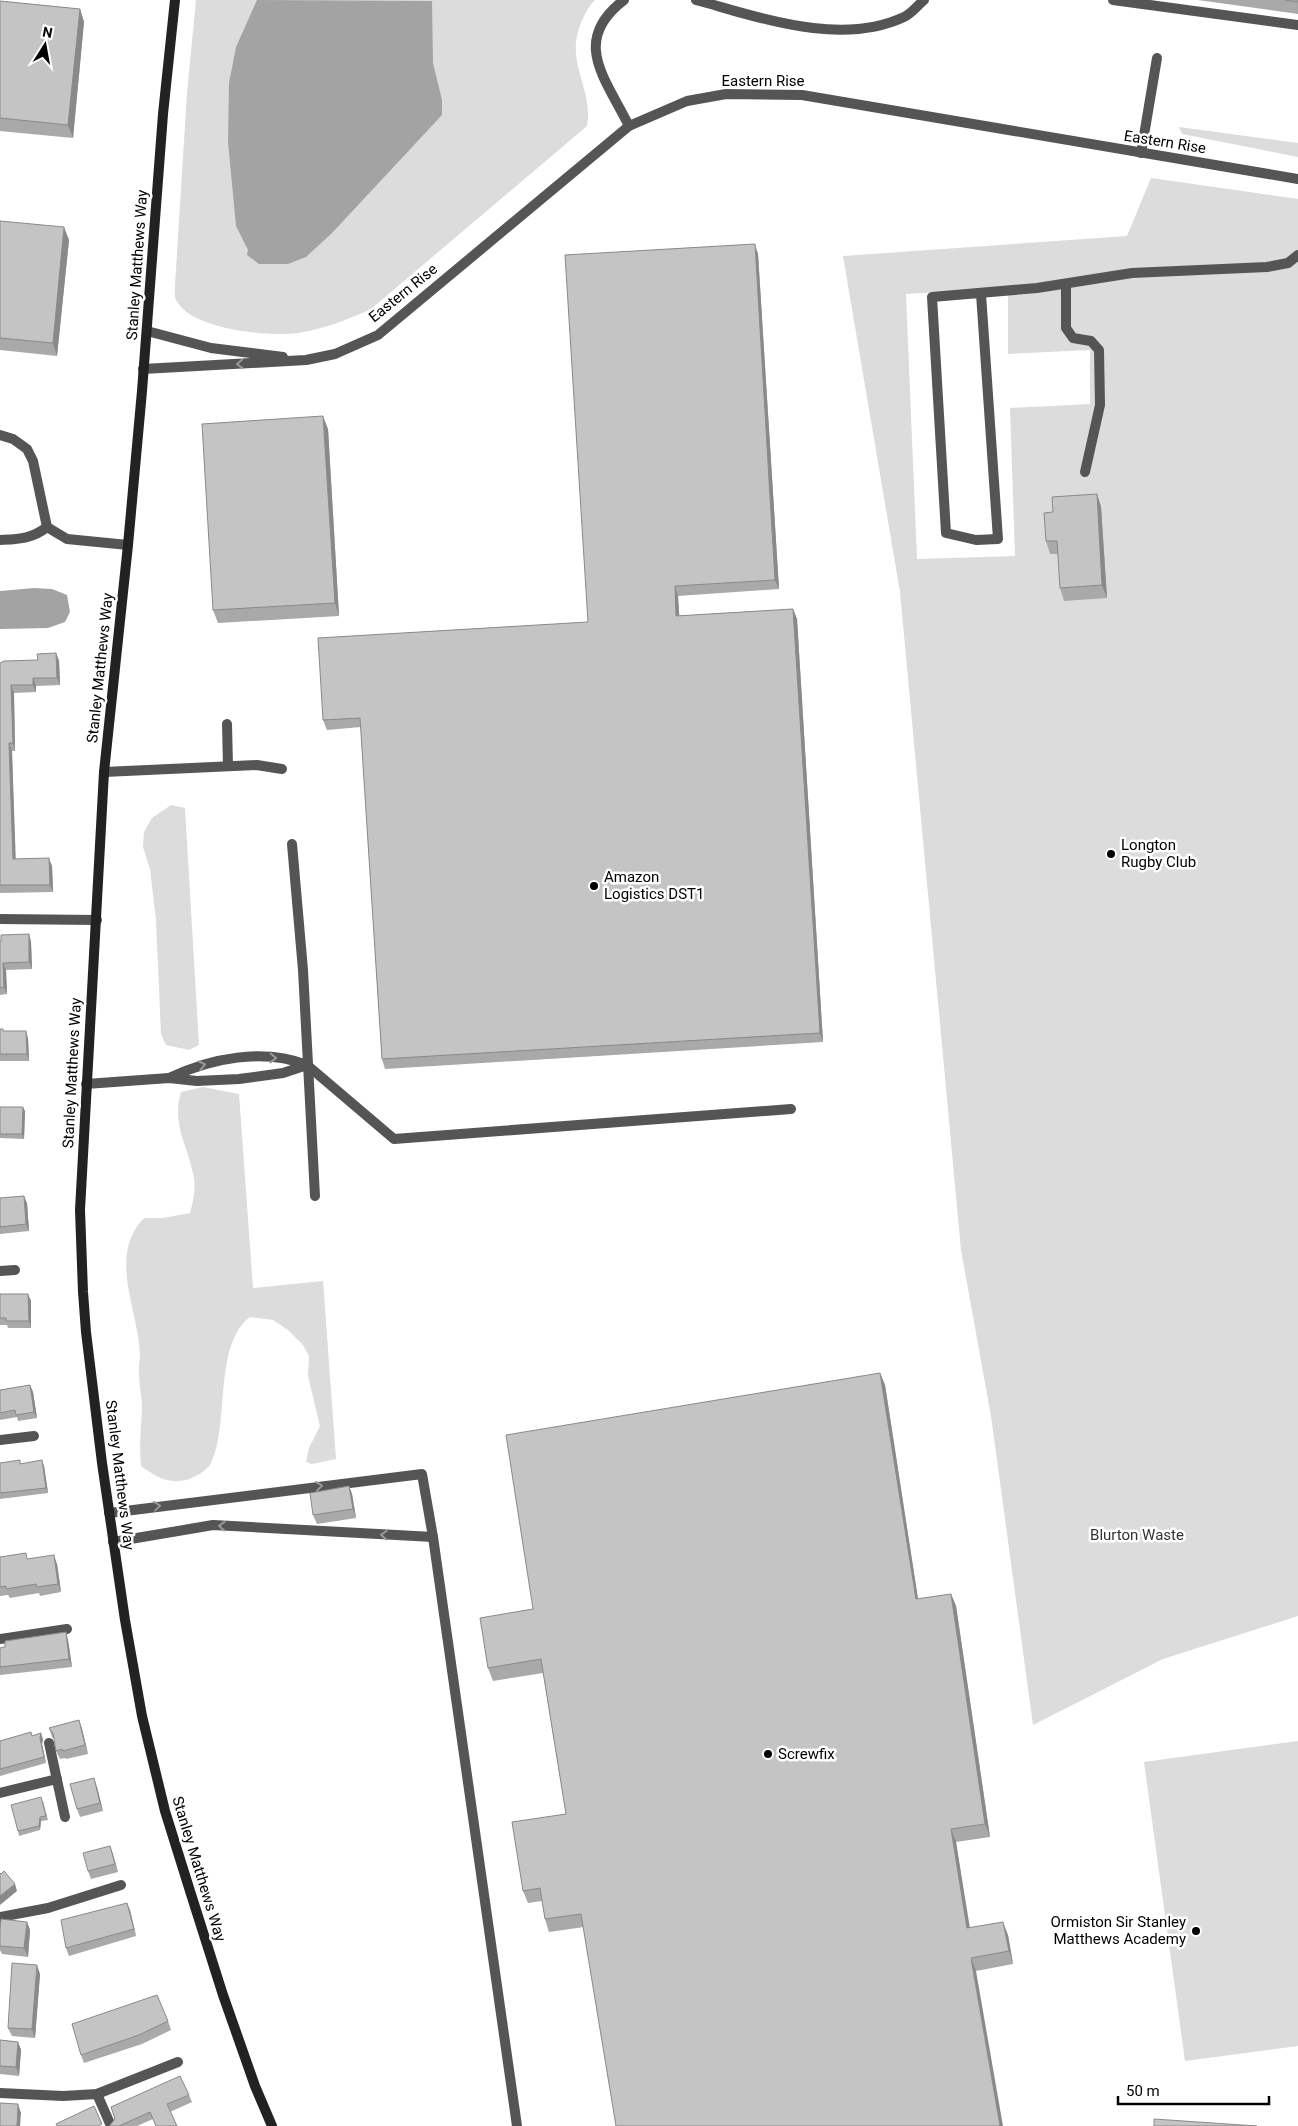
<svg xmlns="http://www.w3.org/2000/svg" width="1298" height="2126" viewBox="0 0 1298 2126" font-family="Roboto,sans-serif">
<rect width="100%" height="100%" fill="#fff"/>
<g fill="#dcdcdc" fill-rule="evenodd">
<path d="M196 0H595C588 7 585 14 581 23 564 62 594 89 587 126L371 309C347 320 324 329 298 333 270 337 191 330 176 300 174 296 175 289 175 285L187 93Z"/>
<path d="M1179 127 1298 143V157L1182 134Z"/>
<path d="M1151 178 1298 199V1616L1163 1659 1033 1725 991 1416 961 1250 900 592 843 256 1127 236ZM1008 288V354L1090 350V404L1010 408 1015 556 917 559 906 294ZM1049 525 1107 598 1061 554H1050Z"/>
<path d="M171 805 185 808 199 1045 189 1050 166 1045 161 1034 156 920 150 869 143 847 144 832 152 818Z"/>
<path d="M203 1087 239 1094 253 1288 323 1281 336 1459 312 1464 306 1462 309 1448 320 1426 308 1376 309 1356 303 1345 288 1330 273 1320 250 1317C213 1345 230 1424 211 1463 208 1470 194 1478 186 1480 168 1484 156 1477 141 1466 139 1446 141 1428 142 1408 142 1397 139 1385 139 1374 138 1367 140 1361 140 1355 139 1311 107 1256 144 1218H163L190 1213C193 1202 196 1189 194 1178 189 1147 171 1125 181 1092Z"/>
<path d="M1298 1741V2046L1185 2061 1144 1762Z"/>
</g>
<g fill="#a3a3a3">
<path d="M257 0 432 1 433 63 442 100V115L332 233 306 257 288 264H259L247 255 248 250 236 226 228 142 229 83 236 47Z"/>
<path d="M34 588 52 589 67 595 70 612 65 622 48 628 0 629V591Z"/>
</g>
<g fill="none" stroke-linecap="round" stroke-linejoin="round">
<g stroke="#555" stroke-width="10">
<path d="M624 0C570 41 606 79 629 126"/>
<path d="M696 0C759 17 840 47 904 17 911 14 918 5 924 0"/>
<path d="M1113 0 1298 25"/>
<path d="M1141 153 1157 58"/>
<path d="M1066 284V328L1073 338 1091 341 1099 350 1100 405 1085 472"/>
<path d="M981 294 998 539 976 540 946 533 932 297 1037 288 1132 273 1267 267 1288 263 1298 255"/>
<path d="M0 435 13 439 27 449 33 461 47 527 67 539 128 545"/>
<path d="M0 540C18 539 32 539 47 527"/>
<path d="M227 724 228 766"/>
<path d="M104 772 257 765 282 769"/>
<path d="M292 844 303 970 315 1196"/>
<path d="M169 1078C211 1058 263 1048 307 1065L394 1139 791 1109"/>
<path d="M86 1084 169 1078 197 1081 239 1079 283 1073 307 1065"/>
<path d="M109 1513 422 1474 433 1537 517 2126"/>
<path d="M113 1542 213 1525 433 1537"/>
</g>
<g stroke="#555" stroke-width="10">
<path d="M147 331 211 348 283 357"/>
<path d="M143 369 306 360 335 354 378 335 629 126 687 101 726 94 802 95 1298 179"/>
<path d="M0 919 97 920"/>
<path d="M0 1271 15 1270"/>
<path d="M0 1440 34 1436"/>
<path d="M0 1639 67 1629"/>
<path d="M49 1743 65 1817"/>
<path d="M0 1793 57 1779"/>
<path d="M0 1917 48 1908 121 1885"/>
<path d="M0 2093 63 2096 97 2094 178 2062"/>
<path d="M97 2094 111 2126"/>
</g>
<path stroke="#222" stroke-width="10" d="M175 0 163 114 142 391 128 545 104 772 80 1210 83 1292 86 1332 102 1463 125 1620 142 1716 165 1811 190 1891 223 1995 255 2086 272 2126"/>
</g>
<g fill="#a9a9a9">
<path d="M1198 0H1298V14Z"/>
<path d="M0 1 80 9 84 22 73 138 0 131Z"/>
<path d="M0 221 69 240 57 356 0 350Z"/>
<path d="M758 254 779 589 678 596 679 616 793 609 797 619 823 1042 385 1069 382 1059 361 727 327 730 323 720 588 622Z"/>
<path d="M328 429 339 616 218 623 213 610Z"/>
<path d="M1097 494 1101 507 1107 598 1064 601 1060 588 1058 554H1050L1046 541 1053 512Z"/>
<path d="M56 653 59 661 60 685 36 686V692L14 693 15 751H12L15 859 52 866 53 892 0 893V663L38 660Z"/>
<path d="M29 934 31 942 32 969 6 970 7 994 0 995V941Z"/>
<path d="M0 1029 4 1031 28 1038 29 1061H0Z"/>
<path d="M0 1107 25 1111 24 1139 0 1138Z"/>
<path d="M0 1198 27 1203 29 1231 0 1234Z"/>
<path d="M0 1294H28L31 1301V1328H8L7 1325H0Z"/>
<path d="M880 1373 885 1385 918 1599 951 1594 956 1606 990 1837 956 1842 969 1928 1008 1935 1013 1964 976 1971 584 1927 549 1932 545 1919 542 1901 528 1903 523 1891 566 1814 543 1673 493 1681 488 1668 533 1609Z"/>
<path d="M30 1385 33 1392 37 1418 18 1421 17 1417 0 1420V1390Z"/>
<path d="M0 1463 21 1464 44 1466 48 1493 0 1499Z"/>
<path d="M349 1486 352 1494 356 1518 317 1524 313 1515Z"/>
<path d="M0 1557 28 1559 57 1564 61 1592 40 1596 39 1593 10 1598 8 1595 0 1596Z"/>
<path d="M68 1640 72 1667 0 1675V1648Z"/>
<path d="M79 1720 82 1729 88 1754 66 1759 65 1758 60 1759 56 1751 54 1739 52 1737 49 1728Z"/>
<path d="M31 1732 32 1736 41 1733 43 1740 42 1744 46 1763 0 1776V1741Z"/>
<path d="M97 1787 103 1811 80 1817 77 1809Z"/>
<path d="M43 1801 48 1820 41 1821 40 1830 19 1836 18 1831Z"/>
<path d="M110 1846 118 1872 91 1879 88 1871Z"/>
<path d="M130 1910 136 1936 69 1956 66 1948Z"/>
<path d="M27 1922 30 1930 28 1957 2 1954 0 1950V1930Z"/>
<path d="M40 1974 35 2038 12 2036 8 2028Z"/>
<path d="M168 2021 171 2030 142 2044 84 2063 81 2055Z"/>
<path d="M0 2040 18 2042 21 2050 19 2076 0 2074Z"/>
<path d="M189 2095 192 2102 170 2112 177 2126H156L153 2119 137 2126H110Z"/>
</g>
<g fill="#898989">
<path d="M80 9 84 22 73 138 68 125Z"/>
<path d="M64 227 69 240 57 356 53 343Z"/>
<path d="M755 244 758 254 779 589 775 580Z"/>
<path d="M323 416 328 429 339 616 335 603Z"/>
<path d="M1097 494 1101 507 1107 598 1102 585Z"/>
<path d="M675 586 678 596 680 626 676 616Z"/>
<path d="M793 609 797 619 823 1042 820 1033Z"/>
<path d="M56 653 59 661 60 685 57 678Z"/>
<path d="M33 678 36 686V692L33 685Z"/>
<path d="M11 685 14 693 15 751 13 743Z"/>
<path d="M9 743 12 751 16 866 13 859Z"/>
<path d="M49 858 52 866 53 892 50 885Z"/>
<path d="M29 934 31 942 32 969 29 962Z"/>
<path d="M3 963 6 970 7 994 4 987Z"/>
<path d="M26 1031 28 1038 29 1061 27 1054Z"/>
<path d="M23 1107 25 1111 24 1139 22 1134Z"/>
<path d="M24 1196 27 1203 29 1231 26 1224Z"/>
<path d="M28 1294 31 1301V1328L29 1321Z"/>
<path d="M880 1373 885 1385 920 1612 916 1599Z"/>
<path d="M30 1385 33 1392 37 1418 34 1412Z"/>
<path d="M42 1460 44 1466 48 1493 46 1488Z"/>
<path d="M349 1486 352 1494 356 1518 353 1509Z"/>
<path d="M54 1555 57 1564 61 1592 58 1584Z"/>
<path d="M951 1594 956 1606 990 1837 985 1824Z"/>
<path d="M66 1632 68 1640 72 1667 69 1659Z"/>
<path d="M79 1720 82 1729 88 1754 85 1745Z"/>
<path d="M41 1733 43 1740 42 1744 46 1763 44 1757 40 1738Z"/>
<path d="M94 1778 97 1787 103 1811 100 1803Z"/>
<path d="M40 1817 41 1821 40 1830 39 1826Z"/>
<path d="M951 1829 956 1842 972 1941 967 1928Z"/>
<path d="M110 1846 113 1854 118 1872 115 1864Z"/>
<path d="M15 1884 17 1891 0 1905V1896Z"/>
<path d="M127 1903 130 1910 136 1936 134 1929Z"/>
<path d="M27 1922 30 1930 28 1957 24 1948Z"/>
<path d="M1003 1922 1008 1935 1013 1964 1009 1951Z"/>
<path d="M971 1958 976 1971 1003 2126H1000Z"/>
<path d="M37 1965 40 1974 35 2038 32 2029Z"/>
<path d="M18 2042 21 2050 19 2076 16 2067Z"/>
<path d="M18 2104 21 2113 20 2126H17Z"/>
</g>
<g fill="#c4c4c4" stroke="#898989">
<path d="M1285 0H1298V2Z"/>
<path d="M0 1 80 9 68 125 0 118Z"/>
<path d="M0 221 64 227 53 343 0 338Z"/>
<path d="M755 244 775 580 675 586 676 616 793 609 820 1033 382 1059 360 718 323 720 318 638 588 622 565 255Z"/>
<path d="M323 416 335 603 213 610 202 424Z"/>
<path d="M1097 494 1102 585 1060 588 1057 541H1046L1044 513 1053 512 1052 497Z"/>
<path d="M56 653 57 678H33V685H11L13 743H9L13 859 49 858 50 885H0V663L4 661 38 660 37 654Z"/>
<path d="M29 934V962L3 963 4 987 0 988V941H1V935Z"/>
<path d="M0 1029H3V1031H26L27 1054H0Z"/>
<path d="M0 1107H23L22 1134H0Z"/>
<path d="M24 1196 26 1224 0 1227V1198Z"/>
<path d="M0 1294H28L29 1321H6V1318H0Z"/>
<path d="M880 1373 916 1599 951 1594 985 1824 951 1829 967 1928 1003 1922 1009 1951 971 1958 1000 2126H616L581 1914 545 1919 540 1888 523 1891 512 1822 566 1814 541 1659 488 1668 480 1618 533 1609 506 1435Z"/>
<path d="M30 1385 34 1412 16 1415 15 1410 0 1413V1390Z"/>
<path d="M20 1460V1464L42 1460 46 1488 0 1493V1463Z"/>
<path d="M349 1486 353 1509 313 1515 310 1493Z"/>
<path d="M26 1553 27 1559 54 1555 58 1584 37 1587 36 1584 6 1589V1586L0 1587V1557Z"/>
<path d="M66 1632 69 1659 0 1667V1648L5 1647V1641Z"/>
<path d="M79 1720 85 1745 63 1751 62 1749 56 1751 53 1733 49 1728Z"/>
<path d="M31 1732 32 1736 41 1733 40 1738 44 1757 0 1769V1741Z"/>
<path d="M94 1778 100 1803 77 1809 70 1784Z"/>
<path d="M41 1797 46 1816 40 1817 39 1826 18 1831 11 1805Z"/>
<path d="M110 1846 115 1864 88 1871 83 1853Z"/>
<path d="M4 1871 15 1884 0 1896V1873L1 1874Z"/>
<path d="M127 1903 134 1929 66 1948 61 1920Z"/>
<path d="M1 1919 27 1922 24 1948 0 1946V1930Z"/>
<path d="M12 1963 37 1965 32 2029 8 2028Z"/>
<path d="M157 1995 168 2021 139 2035 81 2055 72 2024Z"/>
<path d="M0 2040 18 2042 16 2067 0 2066Z"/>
<path d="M180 2076 189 2095 167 2104 177 2126H156L150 2112 119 2126H110V2125L115 2119 111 2107Z"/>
<path d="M0 2103 18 2104 17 2126H0Z"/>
<path d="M94 2106 102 2124 98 2126H57L56 2124Z"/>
<path d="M1154 2119 1257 2126H1154Z"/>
</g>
<defs><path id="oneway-chevron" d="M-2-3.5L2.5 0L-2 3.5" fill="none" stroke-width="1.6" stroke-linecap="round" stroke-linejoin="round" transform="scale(1.25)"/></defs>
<g stroke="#999">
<use href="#oneway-chevron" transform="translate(240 364) rotate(177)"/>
<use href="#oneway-chevron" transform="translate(273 1058) rotate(1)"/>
<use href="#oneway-chevron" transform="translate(202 1065) rotate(-12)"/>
<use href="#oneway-chevron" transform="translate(319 1486) rotate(-7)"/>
<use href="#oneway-chevron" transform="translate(157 1506) rotate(-7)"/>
<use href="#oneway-chevron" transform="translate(222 1526) rotate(-177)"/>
<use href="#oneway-chevron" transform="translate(384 1535) rotate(-177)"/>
</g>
<g fill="#000" stroke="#fff" stroke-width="2">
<circle cx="1111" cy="854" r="5"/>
<circle cx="594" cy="886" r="5"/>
<circle cx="768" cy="1754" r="5"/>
<circle cx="1196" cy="1931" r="5"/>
</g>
<g text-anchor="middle" stroke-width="5" stroke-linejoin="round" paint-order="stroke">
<g font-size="15" fill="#000" stroke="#fff">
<text x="763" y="86">Eastern Rise</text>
<text transform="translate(1165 142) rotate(9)" y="5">Eastern Rise</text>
<text transform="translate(137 265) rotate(-86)" y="5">Stanley Matthews Way</text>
<text transform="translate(403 293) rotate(-39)" y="5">Eastern Rise</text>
<text transform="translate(100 668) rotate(-84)" y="5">Stanley Matthews Way</text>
<text transform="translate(72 1073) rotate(-87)" y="5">Stanley Matthews Way</text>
<text transform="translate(120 1475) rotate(83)" y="5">Stanley Matthews Way</text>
<text transform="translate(199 1869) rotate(73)" y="5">Stanley Matthews Way</text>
</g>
<g font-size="15" fill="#000" stroke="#fff" text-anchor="start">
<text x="1121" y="850">Longton<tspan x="1121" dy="17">Rugby Club</tspan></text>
<text x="604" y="882">Amazon<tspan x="604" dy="17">Logistics DST1</tspan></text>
<text x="778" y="1759">Screwfix</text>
<text x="1186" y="1927" text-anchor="end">Ormiston Sir Stanley<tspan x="1186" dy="17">Matthews Academy</tspan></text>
</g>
<g font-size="15" fill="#333" stroke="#fff">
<text x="1137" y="1540">Blurton Waste</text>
</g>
</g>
<g transform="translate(45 45) rotate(11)" stroke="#ffffff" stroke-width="4" paint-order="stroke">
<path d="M0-4L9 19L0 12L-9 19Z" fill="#000000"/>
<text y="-8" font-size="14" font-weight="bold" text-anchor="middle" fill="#000000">N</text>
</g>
<path d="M1118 2096v8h151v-8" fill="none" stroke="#000000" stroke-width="2.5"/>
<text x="1126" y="2096" font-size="15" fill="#000000" stroke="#ffffff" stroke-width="4" paint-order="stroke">50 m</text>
</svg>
